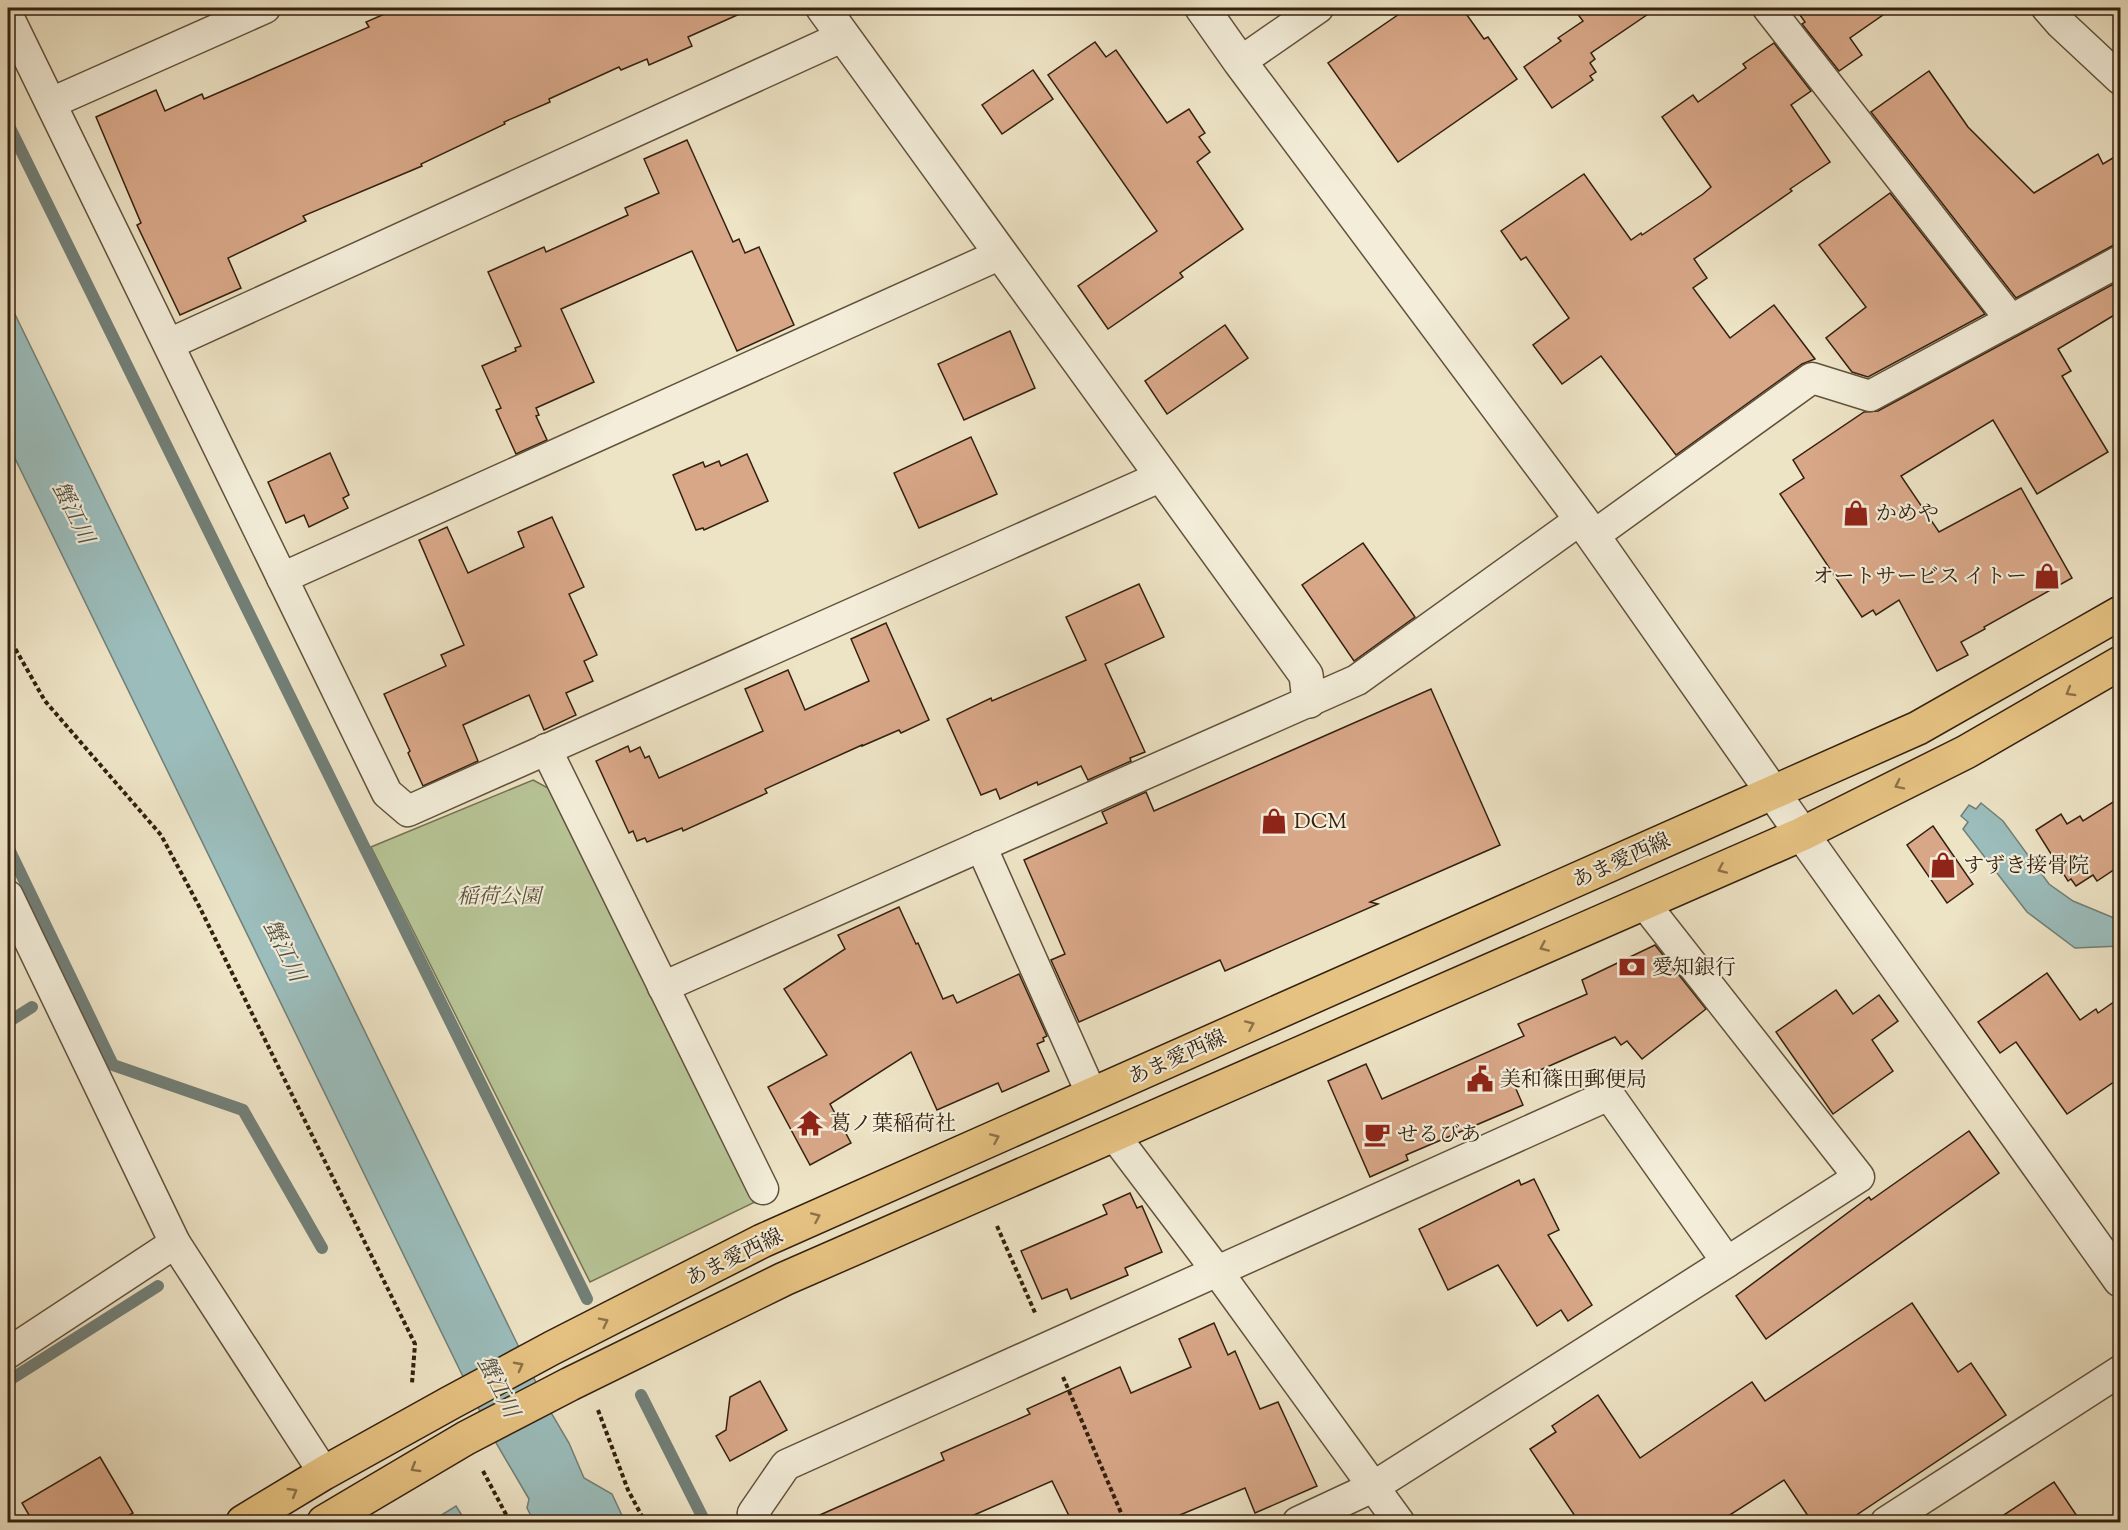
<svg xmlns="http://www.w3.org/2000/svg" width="2128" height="1530" viewBox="0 0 2128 1530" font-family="'Sorts Mill Goudy','Noto Serif JP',serif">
<rect width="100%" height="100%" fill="#ede3c5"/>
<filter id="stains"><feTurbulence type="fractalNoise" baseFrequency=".00333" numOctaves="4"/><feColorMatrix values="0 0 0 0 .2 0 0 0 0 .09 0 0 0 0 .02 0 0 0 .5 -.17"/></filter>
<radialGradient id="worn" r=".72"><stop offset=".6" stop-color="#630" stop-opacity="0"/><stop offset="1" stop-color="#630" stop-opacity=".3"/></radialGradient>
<path fill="#b7c496" stroke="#767252" stroke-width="1.5" d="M533 780 548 788 755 1202 590 1282 371 847Z"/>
<g fill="#9bbdbc" stroke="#727f77" stroke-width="1.5">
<path d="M8 300 550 1411 569 1443 584 1478 612 1494 625 1522H534L527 1508 529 1499 492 1436 8 444Z"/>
<path d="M1981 803 2003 821 2049 884 2073 901 2114 918H2120V946L2075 948 2027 912 1963 829 1968 822 1961 816 1969 805 1976 809Z"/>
<path d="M456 1506 466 1522H430Z"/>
</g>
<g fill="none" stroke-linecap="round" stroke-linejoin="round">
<g stroke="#727f77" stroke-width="12">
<path d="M8 124 587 1299"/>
<path d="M8 847 113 1065 243 1110 322 1248"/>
<path d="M8 1022 32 1007"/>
<path d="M8 1381 158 1286"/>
<path d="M641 1395 705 1522"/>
</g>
</g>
<g fill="#d8a788" stroke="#34210f" stroke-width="1.5">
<path d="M398 8H753L688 37 692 46 649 65 647 59 621 70 619 67 549 99 550 102 504 122 505 124 421 164 422 166 303 216 306 221 228 258 241 288 180 315 137 225 141 223 96 117 156 90 165 111 202 94 204 99 369 27 366 22Z"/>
<path d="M1408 8H1462L1484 39 1488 37 1517 79 1398 162 1328 63Z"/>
<path d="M1573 8H1657L1591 53 1595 59 1590 63 1596 72 1590 76 1593 80 1552 108 1524 67 1561 41 1558 38 1583 21Z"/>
<path d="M1795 8H1893L1850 38 1862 55 1839 71 1802 24 1805 22Z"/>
<path d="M1095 42 1106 57 1116 50 1167 123 1189 109 1205 133 1199 137 1210 152 1197 162 1243 229 1180 273 1183 277 1108 329 1078 286 1157 231 1048 75Z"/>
<path d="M1774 43 1811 91 1791 105 1830 162 1790 189 1792 191 1694 259 1707 278 1693 288 1730 338 1774 305 1815 359 1802 364 1676 455 1601 356 1562 384 1533 345 1569 318 1526 257 1521 260 1501 231 1584 174 1631 240 1641 233 1642 235 1703 194 1711 187 1662 117 1693 95 1698 102 1746 68 1743 64Z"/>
<path d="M1033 70 1053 99 1002 134 982 105Z"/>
<path d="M1929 71 1968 127 2034 193 2098 154 2103 164 2121 153V244L2112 246 2016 298 1871 112Z"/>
<path d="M687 140 733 242 739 239 745 253 759 247 794 325 737 351 692 251 561 309 594 382 536 408 539 415 536 416 547 440 516 454 496 410 501 408 482 366 516 351 515 348 521 346 488 272 544 247 546 252 628 215 625 208 659 193 644 159Z"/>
<path d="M1890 193 1985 314 1868 377 1852 372 1826 338 1866 307 1819 245Z"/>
<path d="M2121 280V311L2058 349 2071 371 2062 376 2108 452 2037 494 1993 420 1901 476 1939 532 2021 488 2072 578 1984 627 1985 629 1961 642 1968 655 1937 671 1899 600 1876 615 1873 610 1862 617 1780 494 1804 478 1793 460 1864 412 1878 411Z"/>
<path d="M1225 325 1248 358 1167 414 1145 381Z"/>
<path d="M1010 331 1035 388 964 420 938 364Z"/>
<path d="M971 437 997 494 919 528 894 473Z"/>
<path d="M330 453 349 495 343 498 348 508 309 527 304 515 286 523 268 482Z"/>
<path d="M747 454 768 501 704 530 703 528 696 530 673 475 703 462 705 467 719 461 721 466Z"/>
<path d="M552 517 584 587 569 594 597 655 584 661 593 681 566 693 576 715 544 730 529 695 463 725 478 761 423 786 408 753 410 751 384 694 446 666 441 655 464 645 419 540 447 527 468 573 524 547 518 532Z"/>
<path d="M1363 543 1415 617 1354 661 1302 585Z"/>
<path d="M1139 584 1164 637 1105 664 1145 752 1130 758 1131 761 1088 780 1081 766 1038 785 1037 782 1000 799 996 789 981 795 947 719 991 698 992 701 1086 660 1066 617Z"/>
<path d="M886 623 929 720 901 733 899 730 862 746V745L765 789 767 793 683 831 682 828 647 842 645 838 637 841 633 831 629 833 596 761 628 746 630 752 640 747 645 758 649 756 659 778 763 731 745 689 788 670 805 710 869 681 851 639Z"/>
<path d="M1431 689 1500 845 1370 902 1378 904 1225 971 1220 960 1079 1022 1051 960 1065 954 1024 860 1107 823 1102 812 1146 792 1154 811Z"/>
<path d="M2121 797V865L2097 881 2093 875 2076 886 2071 879 2068 881 2036 830 2061 814 2067 824 2080 816 2083 821Z"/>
<path d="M1933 826 1973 884 1947 903 1907 845Z"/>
<path d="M899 907 916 944 918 943 943 999 953 995 957 1003 1019 974 1047 1036 1043 1038 1044 1041 1037 1044 1049 1071 1002 1092 998 1083 937 1110 911 1052 830 1104 851 1143 810 1165 768 1087 827 1055 784 989 845 949 838 935Z"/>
<path d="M1655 945 1706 1009 1642 1059 1627 1041 1621 1045 1615 1037 1513 1082 1523 1105 1406 1155 1408 1160 1370 1177 1328 1081 1366 1064 1382 1099 1524 1036 1518 1024 1587 994 1582 980Z"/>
<path d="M2047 973 2080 1020 2096 1009 2098 1013 2121 997V1077L2067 1114 2016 1042 2000 1053 1978 1022Z"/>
<path d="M1836 990 1853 1014 1879 995 1898 1021 1872 1040 1893 1071 1833 1114 1776 1032Z"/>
<path d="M1969 1131 1999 1173 1766 1339 1736 1296 1869 1197 1871 1200Z"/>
<path d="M1534 1179 1559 1230 1548 1235 1592 1305 1568 1321 1561 1310 1537 1326 1498 1265 1448 1290 1419 1229 1519 1180 1521 1185Z"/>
<path d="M1130 1193 1137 1208 1142 1206 1162 1252 1125 1268 1128 1275 1071 1299 1067 1289 1042 1299 1021 1251 1107 1214 1103 1205Z"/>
<path d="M1912 1303 1958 1372 1971 1363 2006 1415 1846 1522H1812L1784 1480 1719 1522H1579L1530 1449 1556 1432 1552 1426 1598 1395 1640 1458 1752 1382 1765 1401Z"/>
<path d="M1214 1323 1228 1355 1235 1351 1260 1409 1278 1402 1317 1486 1255 1513 1245 1488 1163 1522H1072L1052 1481 958 1522H804L944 1460 941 1453 1030 1414 1027 1409 1120 1367 1131 1393 1191 1367 1179 1339Z"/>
<path d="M760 1381 787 1430 730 1461 716 1436 726 1430 730 1397Z"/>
<path d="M100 1457 133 1513 117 1522H33L22 1503Z"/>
<path d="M2054 1482 2081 1522H1993Z"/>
</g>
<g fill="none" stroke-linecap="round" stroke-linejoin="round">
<g stroke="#62523c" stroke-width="33">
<g id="minor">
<path d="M1768 8 2011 320"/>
<path d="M2047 8 2060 23 2120 79"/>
<path d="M8 16 387 793 408 811 1162 476"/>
<path d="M1240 62 1318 8"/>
<path d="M51 103 265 8"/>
<path d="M169 344 844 36"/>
<path d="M1593 536 1812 378 1870 396 2120 261"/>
<path d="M282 578 1001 254"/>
<path d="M546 749 763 1189"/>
<path d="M981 846 1092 1095"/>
<path d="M8 896 175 1243 324 1473"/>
<path d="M1644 903 1859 1177 1727 1262"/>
<path d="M663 987 1357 680 1581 519"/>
<path d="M1114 1135 1217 1271 1399 1522"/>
<path d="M8 1353 175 1243"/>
<path d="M758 1522 753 1513 786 1465 1609 1095 1727 1262 1373 1487 1298 1522"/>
<path d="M1886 1522 2120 1371"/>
</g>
</g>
<g stroke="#62523c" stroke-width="36">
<g id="tertiary">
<path d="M823 8 1306 675 1309 701"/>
<path d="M1202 8 1240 62 1581 519 1802 834 2120 1280"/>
</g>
</g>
<g stroke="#34210f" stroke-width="36">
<g id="primary">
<path d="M243 1522 324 1473 450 1403 552 1348 762 1241 1918 728 2120 613"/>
<path d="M324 1522 466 1438 570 1384 784 1279 1802 834 1966 752 2120 663"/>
</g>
</g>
<g stroke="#34210f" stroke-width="4" stroke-dasharray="4.5 3" stroke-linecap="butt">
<path d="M8 636 45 701 161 835 200 908 415 1344 412 1383"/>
<path d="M997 1226 1036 1315"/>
<path d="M1063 1377 1125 1522"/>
<path d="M598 1410 628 1490 645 1522"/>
<path d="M483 1471 510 1522"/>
</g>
<use href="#minor" stroke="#f3edd9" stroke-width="30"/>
<use href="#tertiary" stroke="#f3edd9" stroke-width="33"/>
<use href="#primary" stroke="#e6c282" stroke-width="33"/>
</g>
<defs><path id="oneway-chevron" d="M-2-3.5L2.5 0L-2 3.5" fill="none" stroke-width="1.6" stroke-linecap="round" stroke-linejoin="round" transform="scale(1.5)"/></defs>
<g stroke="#8d7248">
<use href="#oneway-chevron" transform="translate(2070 692) rotate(150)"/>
<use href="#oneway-chevron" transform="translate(1899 785) rotate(154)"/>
<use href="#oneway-chevron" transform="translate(1722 869) rotate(156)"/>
<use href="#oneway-chevron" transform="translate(1544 947) rotate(156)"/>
<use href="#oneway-chevron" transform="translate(1250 1025) rotate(-24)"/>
<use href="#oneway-chevron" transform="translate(995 1138) rotate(-24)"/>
<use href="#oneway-chevron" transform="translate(816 1217) rotate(-24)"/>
<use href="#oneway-chevron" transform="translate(604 1322) rotate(-27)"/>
<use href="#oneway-chevron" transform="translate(519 1366) rotate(-28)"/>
<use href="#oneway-chevron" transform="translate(415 1468) rotate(149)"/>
<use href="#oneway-chevron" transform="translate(293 1492) rotate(-31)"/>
</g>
<defs>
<g id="shop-bare" transform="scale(2.07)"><path d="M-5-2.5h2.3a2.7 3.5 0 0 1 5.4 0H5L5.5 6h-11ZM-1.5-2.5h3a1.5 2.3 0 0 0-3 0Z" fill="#8f2418" stroke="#f3edd9" stroke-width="2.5" paint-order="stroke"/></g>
<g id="bank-bare" transform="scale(2.07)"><path d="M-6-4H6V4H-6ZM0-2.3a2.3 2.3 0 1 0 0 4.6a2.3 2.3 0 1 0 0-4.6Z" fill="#8f2418" stroke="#f3edd9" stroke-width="2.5" paint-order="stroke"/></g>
<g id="civic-bare" transform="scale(2.07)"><path d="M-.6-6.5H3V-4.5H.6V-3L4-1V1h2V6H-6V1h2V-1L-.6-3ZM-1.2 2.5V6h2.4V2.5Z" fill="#8f2418" stroke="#f3edd9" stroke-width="2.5" paint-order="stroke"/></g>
<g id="temple-bare" transform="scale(2.07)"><path d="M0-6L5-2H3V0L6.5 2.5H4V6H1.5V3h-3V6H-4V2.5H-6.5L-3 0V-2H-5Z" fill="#8f2418" stroke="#f3edd9" stroke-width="2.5" paint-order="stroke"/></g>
<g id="cafe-bare" transform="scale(2.07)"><path d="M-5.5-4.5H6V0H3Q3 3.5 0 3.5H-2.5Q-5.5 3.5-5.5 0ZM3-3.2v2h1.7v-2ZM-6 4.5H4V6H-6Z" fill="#8f2418" stroke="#f3edd9" stroke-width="2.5" paint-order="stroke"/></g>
</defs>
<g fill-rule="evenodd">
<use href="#shop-bare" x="1856" y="513"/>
<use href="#shop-bare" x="2047" y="576"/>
<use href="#shop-bare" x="1274" y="821"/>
<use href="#shop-bare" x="1943" y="865"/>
<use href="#bank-bare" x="1632" y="967"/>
<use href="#civic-bare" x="1480" y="1079"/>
<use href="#temple-bare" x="810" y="1123"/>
<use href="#cafe-bare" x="1377" y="1134"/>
</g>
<g text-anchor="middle" stroke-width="4.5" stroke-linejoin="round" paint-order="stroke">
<g font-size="21" fill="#34210f" stroke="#f3edd9" text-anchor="start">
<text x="1876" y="520">かめや</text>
<text x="2027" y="583" text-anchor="end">オートサービス イトー</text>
<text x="1294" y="828">DCM</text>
<text x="1963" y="872">すずき接骨院</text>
<text x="1652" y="974">愛知銀行</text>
<text x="1500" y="1086">美和篠田郵便局</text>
<text x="830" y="1130">葛ノ葉稲荷社</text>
<text x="1397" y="1141">せるびあ</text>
</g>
<g font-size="21" fill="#34210f" stroke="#f3edd9">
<text transform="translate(1621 860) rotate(-24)" y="7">あま愛西線</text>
<text transform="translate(1177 1057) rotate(-24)" y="7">あま愛西線</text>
<text transform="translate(734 1257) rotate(-26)" y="7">あま愛西線</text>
</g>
<g font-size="21" font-style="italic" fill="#5b5238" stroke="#f3edd9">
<text x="499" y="903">稲荷公園</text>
</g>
<g font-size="22" font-style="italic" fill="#535043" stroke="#f3edd9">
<text transform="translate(74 512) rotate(64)" y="8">蟹江川</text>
<text transform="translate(285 950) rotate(64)" y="8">蟹江川</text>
<text transform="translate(499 1386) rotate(63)" y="8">蟹江川</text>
</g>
</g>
<rect width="2128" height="1530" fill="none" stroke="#ede3c5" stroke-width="30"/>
<rect x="9" y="9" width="2110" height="1512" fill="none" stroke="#34210f" stroke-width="3"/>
<rect x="15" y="15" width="2098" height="1500" fill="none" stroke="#34210f" stroke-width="1.5"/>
<rect width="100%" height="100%" filter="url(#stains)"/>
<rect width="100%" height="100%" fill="url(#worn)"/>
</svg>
